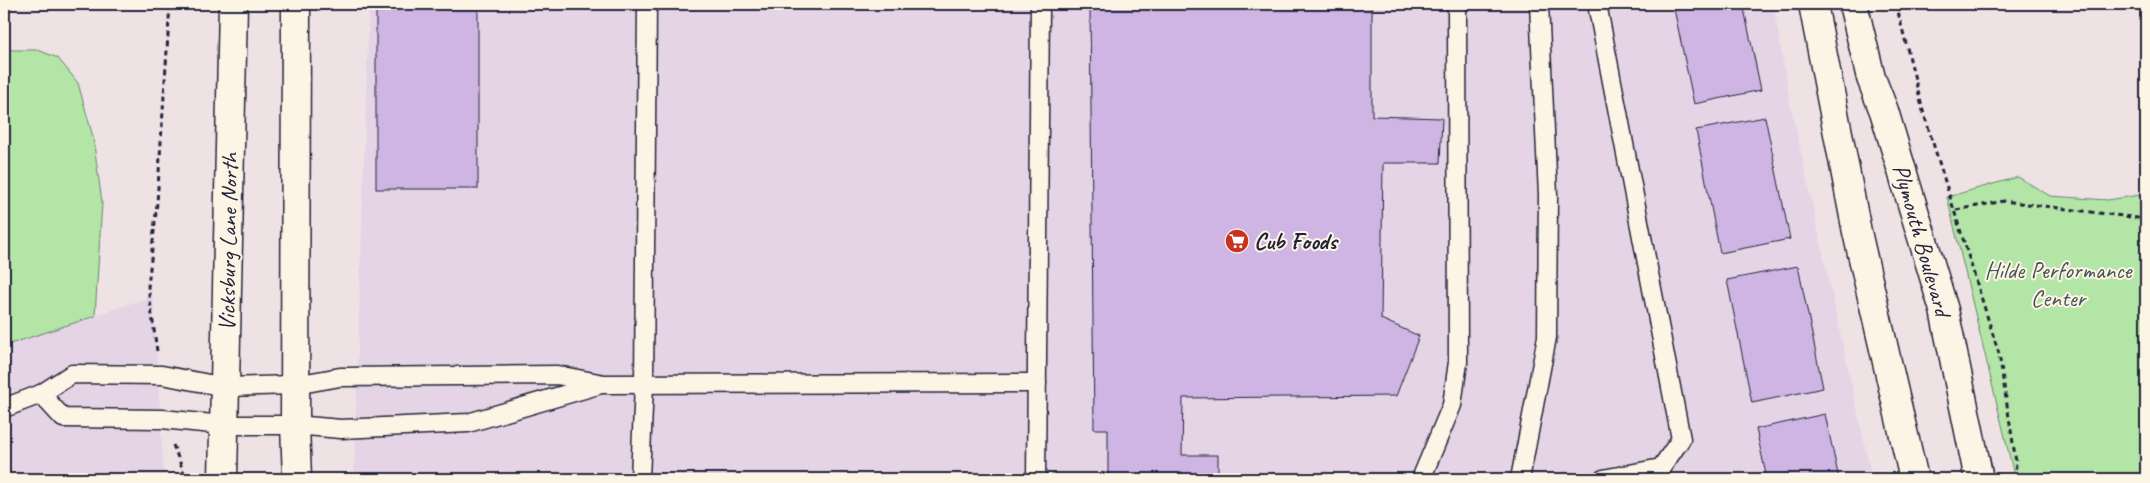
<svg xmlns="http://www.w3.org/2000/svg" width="2150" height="483" viewBox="0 0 2150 483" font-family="Caveat,sans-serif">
<rect width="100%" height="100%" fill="#eee2e5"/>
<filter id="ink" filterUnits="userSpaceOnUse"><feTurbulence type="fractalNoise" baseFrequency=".02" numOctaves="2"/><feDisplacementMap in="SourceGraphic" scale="10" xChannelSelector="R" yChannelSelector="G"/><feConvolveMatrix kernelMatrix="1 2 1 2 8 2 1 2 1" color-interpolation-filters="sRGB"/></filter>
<g filter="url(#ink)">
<g fill="#e4d4e5">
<path d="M369 4H1773L1791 107 1872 479H354Z"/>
<path d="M153 296 164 479H4V346Z"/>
</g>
<g fill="#b2e5a6" stroke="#6a8470">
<path d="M4 50H38L58 58 78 83 93 137 102 202 95 316 4 346Z"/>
<path d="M2018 177 2050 196 2108 200 2146 194V479H2015L1947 197Z"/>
</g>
<g fill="#ceb5e4" stroke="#22223b">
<rect x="376" y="4" width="102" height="185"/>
<path d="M1090 4H1372V116L1442 118 1440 163H1383L1381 319 1419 336 1396 396 1183 398 1182 455H1218V479H1108V429H1094Z"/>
<path d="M1673 4H1743L1761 90 1694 104Z"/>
<path d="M1765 117 1790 239 1720 253 1696 130Z"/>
<path d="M1798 266 1823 388 1752 403 1727 280Z"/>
<path d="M1825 414 1839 479H1767L1756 429Z"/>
<rect x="4" y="476" width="132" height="3"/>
</g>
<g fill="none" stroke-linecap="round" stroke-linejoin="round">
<g stroke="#22223b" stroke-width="21">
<g id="service">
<path d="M1597 4 1681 439 1661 468 1603 479"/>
<path d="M41 394 63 418 162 419 223 425H295L341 429 468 423 601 384"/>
<path d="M4 408 41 394 72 374 162 375 225 387 295 385 340 377 557 375 604 384 1037 383"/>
<path d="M640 479 644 384 647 4"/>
<path d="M1036 479 1040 4"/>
<path d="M1421 479 1452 405 1458 362 1457 8 1455 4"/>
<path d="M1520 479 1547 337 1548 195 1539 4"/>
</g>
</g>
<g stroke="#22223b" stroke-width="31">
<g id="tertiary">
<path d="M1813 4 1857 232 1914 479"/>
<path d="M1853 4 1871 78 1884 111 1944 310 1979 479"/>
</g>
</g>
<g stroke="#22223b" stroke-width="31">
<g id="secondary">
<path d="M296 4 295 425 297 479"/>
<path d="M223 479 233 4"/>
</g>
</g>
<g stroke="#22223b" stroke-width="3" stroke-dasharray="5 4" stroke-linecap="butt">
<path d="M1896 4 1923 111 1999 354 2016 462 2015 479"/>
<path d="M1956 210 2004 201 2146 219"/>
<path d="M157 351 148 287 157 203 170 4"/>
<path d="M173 445 184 473V479"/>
</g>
<use href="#service" stroke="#fcf5e5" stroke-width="18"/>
<use href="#tertiary" stroke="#fcf5e5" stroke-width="28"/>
<use href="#secondary" stroke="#fcf5e5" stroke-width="28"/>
</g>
</g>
<defs>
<g id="supermarket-disc" transform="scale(1.25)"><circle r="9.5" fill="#c8321e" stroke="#fcf5e5"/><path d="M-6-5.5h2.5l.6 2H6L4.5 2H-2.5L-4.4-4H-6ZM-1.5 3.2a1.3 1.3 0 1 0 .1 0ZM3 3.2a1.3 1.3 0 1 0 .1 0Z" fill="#fff"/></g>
</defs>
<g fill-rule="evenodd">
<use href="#supermarket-disc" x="1237" y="241"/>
</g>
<g text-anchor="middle" stroke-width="4" stroke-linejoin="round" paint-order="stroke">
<g font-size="24" fill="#22223b" stroke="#fcf5e5">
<text transform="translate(1922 240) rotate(74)" y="8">Plymouth Boulevard</text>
<text transform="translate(228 242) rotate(-89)" y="8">Vicksburg Lane North</text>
</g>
<g font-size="24" font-weight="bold" fill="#22223b" stroke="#fcf5e5" text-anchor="start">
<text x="1254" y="249">Cub Foods</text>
</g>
<g font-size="24" fill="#465356" stroke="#fcf5e5">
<text x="2058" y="278">Hilde Performance<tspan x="2058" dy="28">Center</tspan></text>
</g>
</g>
<rect width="2150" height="483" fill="none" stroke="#fcf5e5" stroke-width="20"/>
<rect x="10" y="10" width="2130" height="463" fill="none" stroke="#22223b" stroke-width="2" filter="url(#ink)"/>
</svg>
